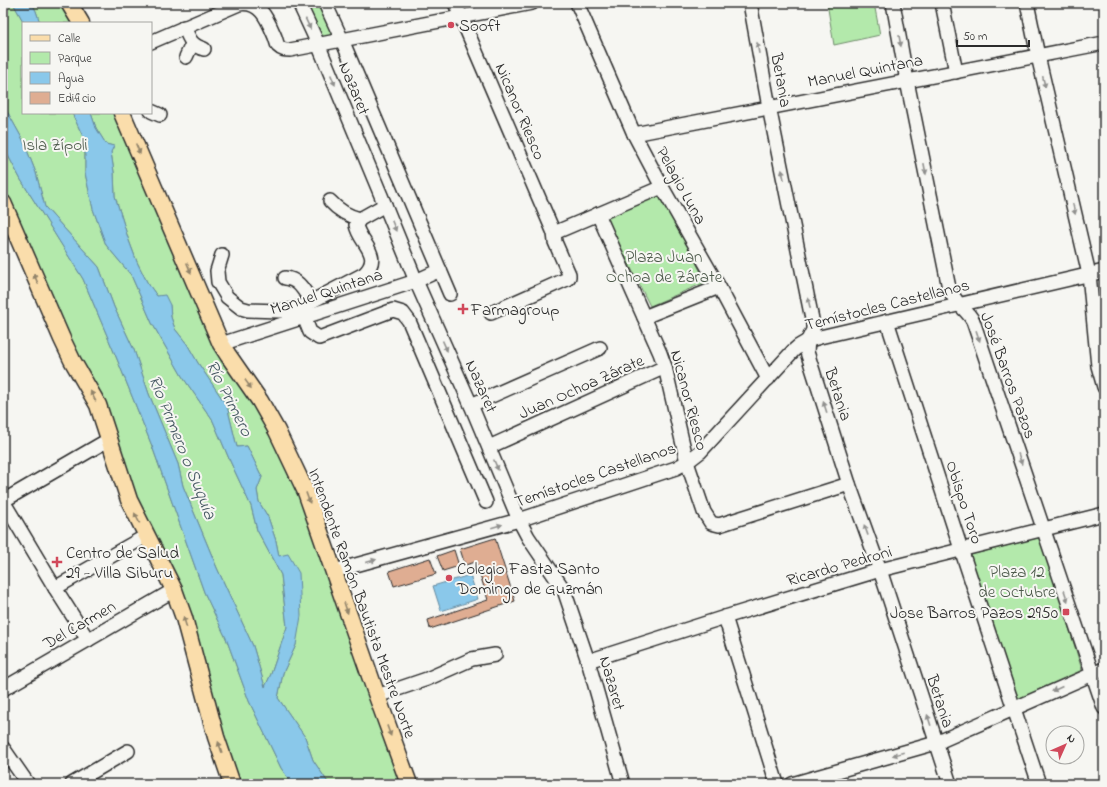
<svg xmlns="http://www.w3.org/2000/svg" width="1107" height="787" viewBox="0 0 1107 787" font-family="'Indie Flower',sans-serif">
<rect width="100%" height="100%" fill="#f6f6f2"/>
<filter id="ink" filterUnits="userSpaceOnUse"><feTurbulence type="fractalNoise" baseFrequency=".025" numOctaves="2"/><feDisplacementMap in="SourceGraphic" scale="8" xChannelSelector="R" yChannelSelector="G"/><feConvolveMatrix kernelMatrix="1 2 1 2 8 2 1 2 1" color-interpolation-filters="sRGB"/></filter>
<g filter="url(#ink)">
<g fill="#b3e9ab" stroke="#6f8a6b">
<path d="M3 3H13L24 23H23V113H72L85 141V173L93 209 106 245 131 275 152 323 182 376 213 421 230 461 251 506 257 530 281 575 287 627 271 674 265 687 253 646 217 568 183 486 178 464 149 394 134 350 114 307 99 267 45 207 36 173 23 140 8 113 3 107Z"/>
<path d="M32 3H69L81 23H40L36 11Z"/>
<path d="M304 3H320L334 36 321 39Z"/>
<path d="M827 3H874L880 35 834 45Z"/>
<path d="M91 113H122L216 333 277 431 409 784H329L313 760 305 737 278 698 283 673 296 645 276 541 268 517 259 502 257 490 262 477 247 446 237 447 227 406 198 363 187 344 175 329 171 317 170 305 157 296 147 282 137 262 128 238 115 196 114 172 111 152 113 146 106 144 96 128Z"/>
<path d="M3 146 21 180 83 279 117 359 152 446 204 592 226 638 249 701 281 768 292 784H232L204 689 108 440 3 203Z"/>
<path d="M660 193 706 282 650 306 605 216Z"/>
<path d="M1041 537 1082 670 1017 699 970 555Z"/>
</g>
<g fill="#8ac8ea" stroke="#64899e">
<path d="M13 3H32L36 11 40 23H24Z"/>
<path d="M3 107 8 113 23 140 36 173 45 207 99 267 114 307 134 350 149 394 178 464 183 486 217 568 253 646 265 687 271 674 287 627 281 575 257 530 251 506 230 461 213 421 182 376 152 323 131 275 106 245 93 209 85 173V141L72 113H91L96 128 106 144 114 146 111 152 114 172 115 196 128 238 137 262 147 282 157 296 165 295 170 305 171 317 175 329 187 344 198 363 227 406 237 447 247 446 262 477 257 490 259 502 268 517 276 541 279 556 288 554 299 573 301 616 296 645 283 673 278 698 305 737 313 760 329 784H292L281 768 249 701 226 638 204 592 152 446 117 359 83 279 21 180 3 146Z"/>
<path d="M470 575 478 599 441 611 433 586Z"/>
</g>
<g fill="#dfad92" stroke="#2b2b2b">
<path d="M495 538 515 601 430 629 428 620 488 600 476 562 465 565 460 549Z"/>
<path d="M454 550 459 566 443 571 437 556Z"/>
<path d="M430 558 436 574 394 586 389 571Z"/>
</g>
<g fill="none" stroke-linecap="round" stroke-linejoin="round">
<g stroke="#2b2b2b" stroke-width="16">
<g id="minor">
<path d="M299 3 318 44 385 205 416 281 471 405 519 520 528 537 564 590 588 661 623 784"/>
<path d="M325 3 342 40 450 294"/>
<path d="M455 3 554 233 555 242 569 274V277L567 279 491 313"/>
<path d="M577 3 634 134 662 187 719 287 768 379"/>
<path d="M750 3 769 107 813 324V330L808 340 807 352 849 484 880 570 950 784"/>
<path d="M893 3 907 81 949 288C951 293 954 298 958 303 963 309 969 313 973 321L1104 708"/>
<path d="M942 3 956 72"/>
<path d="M1027 3 1038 56 1089 274 1098 366 1104 387"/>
<path d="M184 27C190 39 190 45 204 49"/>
<path d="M151 42 239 4C261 0 268 21 275 37 276 40 277 44 278 46 282 50 285 50 290 50L532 3"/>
<path d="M186 57 192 44"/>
<path d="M151 111 160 115"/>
<path d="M634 134 1104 43"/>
<path d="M330 201C339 211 348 216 360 219"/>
<path d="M598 214 660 353 665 367 687 462 704 512 711 523 719 525 849 484"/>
<path d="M554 233 662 187"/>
<path d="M222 255 217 271 218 282 227 297 241 308 248 310 279 311 290 310 299 308 364 274C384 255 359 243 356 225L360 219 385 205"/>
<path d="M285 278C299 279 304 291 311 301"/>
<path d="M304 317 310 332 319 338 393 310 403 313 409 321 486 502"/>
<path d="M644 317 719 287"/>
<path d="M887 321 961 549 1039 784"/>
<path d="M221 344 416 281 440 270"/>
<path d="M471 405 600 348"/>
<path d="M489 447 665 367"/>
<path d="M3 501 55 588 88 640"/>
<path d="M3 501 108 440"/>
<path d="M334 571 519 520 676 468 687 462 700 452 793 351C801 343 809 340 820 337L1104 271"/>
<path d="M55 588 146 536"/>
<path d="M725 617 777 784"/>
<path d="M588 661 725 617 880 570 1104 514"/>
<path d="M3 689 174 590"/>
<path d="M377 696 427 679 472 659 495 655"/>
<path d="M3 748 28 784"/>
<path d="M72 784 128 751"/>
<path d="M792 784 936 743 1104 669"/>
</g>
</g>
<g stroke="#2b2b2b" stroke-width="19">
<g id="major">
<path d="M69 3 81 23"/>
<path d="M122 113 221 344 228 355 260 401 277 431 306 492 377 696 409 784"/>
<path d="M3 203 62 339 72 360 98 405 129 500 174 590 184 618 216 737 232 784"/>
</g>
</g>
<use href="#minor" stroke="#f6f6f2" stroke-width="13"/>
<use href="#major" stroke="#faddab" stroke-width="16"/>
</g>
<defs><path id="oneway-solid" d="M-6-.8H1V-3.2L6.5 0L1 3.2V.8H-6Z"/></defs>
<g fill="#90908e">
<use href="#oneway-solid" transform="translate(308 24) rotate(65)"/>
<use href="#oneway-solid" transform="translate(900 41) rotate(80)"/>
<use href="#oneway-solid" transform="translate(758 48) rotate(-100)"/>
<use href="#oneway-solid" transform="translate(333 80) rotate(67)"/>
<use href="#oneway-solid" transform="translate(1044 82) rotate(77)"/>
<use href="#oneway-solid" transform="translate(925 169) rotate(79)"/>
<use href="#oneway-solid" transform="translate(783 175) rotate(-102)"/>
<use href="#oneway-solid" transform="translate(1074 209) rotate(77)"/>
<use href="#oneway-solid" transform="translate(394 226) rotate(68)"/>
<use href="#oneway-solid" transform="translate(809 303) rotate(-102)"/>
<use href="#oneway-solid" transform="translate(978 336) rotate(71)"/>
<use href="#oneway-solid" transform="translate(445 346) rotate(66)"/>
<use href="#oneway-solid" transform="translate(825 407) rotate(-108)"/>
<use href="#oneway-solid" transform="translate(1020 459) rotate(71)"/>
<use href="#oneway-solid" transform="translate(496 465) rotate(67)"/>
<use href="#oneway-solid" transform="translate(497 526) rotate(-16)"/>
<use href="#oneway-solid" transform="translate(866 530) rotate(-110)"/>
<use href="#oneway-solid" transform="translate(371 561) rotate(-16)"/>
<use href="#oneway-solid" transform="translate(1066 596) rotate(71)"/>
<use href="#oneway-solid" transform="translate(1057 689) rotate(156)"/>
<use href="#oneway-solid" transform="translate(929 720) rotate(-108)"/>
<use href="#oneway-solid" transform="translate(898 754) rotate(164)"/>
</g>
<g fill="#92846b">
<use href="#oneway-solid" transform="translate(138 149) rotate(67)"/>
<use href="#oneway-solid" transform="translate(189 268) rotate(67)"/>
<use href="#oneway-solid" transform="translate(36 279) rotate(-113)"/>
<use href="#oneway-solid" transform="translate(248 384) rotate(55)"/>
<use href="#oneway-solid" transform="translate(93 396) rotate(-118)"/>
<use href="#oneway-solid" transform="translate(308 498) rotate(70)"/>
<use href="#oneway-solid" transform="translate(137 518) rotate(-117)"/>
<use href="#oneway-solid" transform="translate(346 608) rotate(71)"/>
<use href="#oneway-solid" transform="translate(185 622) rotate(-107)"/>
<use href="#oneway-solid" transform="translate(389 731) rotate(70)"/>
<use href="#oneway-solid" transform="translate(220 747) rotate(-109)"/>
</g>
</g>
<g fill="#d1495b" stroke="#f6f6f2" stroke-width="1.5">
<circle cx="451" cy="25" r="4"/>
<path d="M461 303h4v4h4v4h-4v4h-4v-4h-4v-4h4z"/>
<path d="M55 556h4v4h4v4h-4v4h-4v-4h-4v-4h4z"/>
<circle cx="449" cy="578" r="4"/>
<rect x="1062" y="608" width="8" height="8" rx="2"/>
</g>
<g text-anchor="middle" stroke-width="4" stroke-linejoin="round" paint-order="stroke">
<g font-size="17" fill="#2b2b2b" stroke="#f6f6f2" text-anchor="start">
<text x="459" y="31">Sooft</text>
<text x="471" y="315">Farmagroup</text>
<text x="66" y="558">Centro de Salud<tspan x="66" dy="20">29 - Villa Siburu</tspan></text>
<text x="457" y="574">Colegio Fasta Santo<tspan x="457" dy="20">Domingo de Guzmán</tspan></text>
<text x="1058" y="618" text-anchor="end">Jose Barros Pazos 2950</text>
</g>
<g font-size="17" fill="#2b2b2b" stroke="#f6f6f2">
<text transform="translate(865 70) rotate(-11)" y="6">Manuel Quintana</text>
<text transform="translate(782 80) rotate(80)" y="6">Betania</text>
<text transform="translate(355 88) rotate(67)" y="6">Nazaret</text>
<text transform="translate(521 111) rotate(67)" y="6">Nicanor Riesco</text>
<text transform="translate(682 185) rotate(61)" y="6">Pelagio Luna</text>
<text transform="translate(326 291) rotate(-18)" y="6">Manuel Quintana</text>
<text transform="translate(887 304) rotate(-14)" y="6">Temístocles Castellanos</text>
<text transform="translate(1009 375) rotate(70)" y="6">José Barros Pazos</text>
<text transform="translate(482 386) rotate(66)" y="6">Nazaret</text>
<text transform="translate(581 386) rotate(-24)" y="6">Juan Ochoa Zárate</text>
<text transform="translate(839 394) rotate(72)" y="6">Betania</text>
<text transform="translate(690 400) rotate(75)" y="6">Nicanor Riesco</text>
<text transform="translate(595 474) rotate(-19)" y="6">Temístocles Castellanos</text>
<text transform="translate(965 502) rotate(72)" y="6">Obispo Toro</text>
<text transform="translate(839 565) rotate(-16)" y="6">Ricardo Pedroni</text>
<text transform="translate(363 603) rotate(70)" y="6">Intendente Ramón Bautista Mestre Norte</text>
<text transform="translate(79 624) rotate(-30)" y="6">Del Carmen</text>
<text transform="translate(613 683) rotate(74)" y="6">Nazaret</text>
<text transform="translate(941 701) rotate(72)" y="6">Betania</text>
</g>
<g font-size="17" fill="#4d5a4b" stroke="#f6f6f2">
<text x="55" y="150">Isla Zípoli</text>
<text x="664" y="262">Plaza Juan<tspan x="664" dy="20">Ochoa de Zárate</tspan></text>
<text x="1017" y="577">Plaza 12<tspan x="1017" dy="20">de Octubre</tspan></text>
</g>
<g font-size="18" font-style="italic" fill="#485a64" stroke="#f6f6f2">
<text transform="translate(230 398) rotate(63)" y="6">Río Primero</text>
<text transform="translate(183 447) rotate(68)" y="6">Río Primero o Suquía</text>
</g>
</g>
<rect width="1107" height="787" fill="none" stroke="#f6f6f2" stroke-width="16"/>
<rect x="8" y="8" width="1091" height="771" fill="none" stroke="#2b2b2b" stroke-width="1.5" filter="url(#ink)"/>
<rect x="22" y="22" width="130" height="92" fill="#f6f6f2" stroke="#a5a5a2"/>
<rect x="30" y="35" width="20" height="6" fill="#faddab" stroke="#a5a5a2"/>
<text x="58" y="42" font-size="12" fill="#2b2b2b">Calle</text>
<rect x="30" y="52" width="20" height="12" fill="#b3e9ab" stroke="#a5a5a2"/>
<text x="58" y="62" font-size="12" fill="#2b2b2b">Parque</text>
<rect x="30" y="72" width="20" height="12" fill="#8ac8ea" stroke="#a5a5a2"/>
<text x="58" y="82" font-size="12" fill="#2b2b2b">Agua</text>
<rect x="30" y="92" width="20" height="12" fill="#dfad92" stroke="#a5a5a2"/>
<text x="58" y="102" font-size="12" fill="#2b2b2b">Edificio</text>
<g transform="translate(1065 745) rotate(45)"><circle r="19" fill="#f6f6f2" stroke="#a5a5a2"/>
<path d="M0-3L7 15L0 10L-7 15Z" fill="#d1495b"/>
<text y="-6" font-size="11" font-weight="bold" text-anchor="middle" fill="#2b2b2b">N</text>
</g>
<path d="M957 40v6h72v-6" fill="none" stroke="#2b2b2b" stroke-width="2"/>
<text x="963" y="40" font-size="12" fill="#2b2b2b" stroke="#f6f6f2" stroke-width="3" paint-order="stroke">50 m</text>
</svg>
